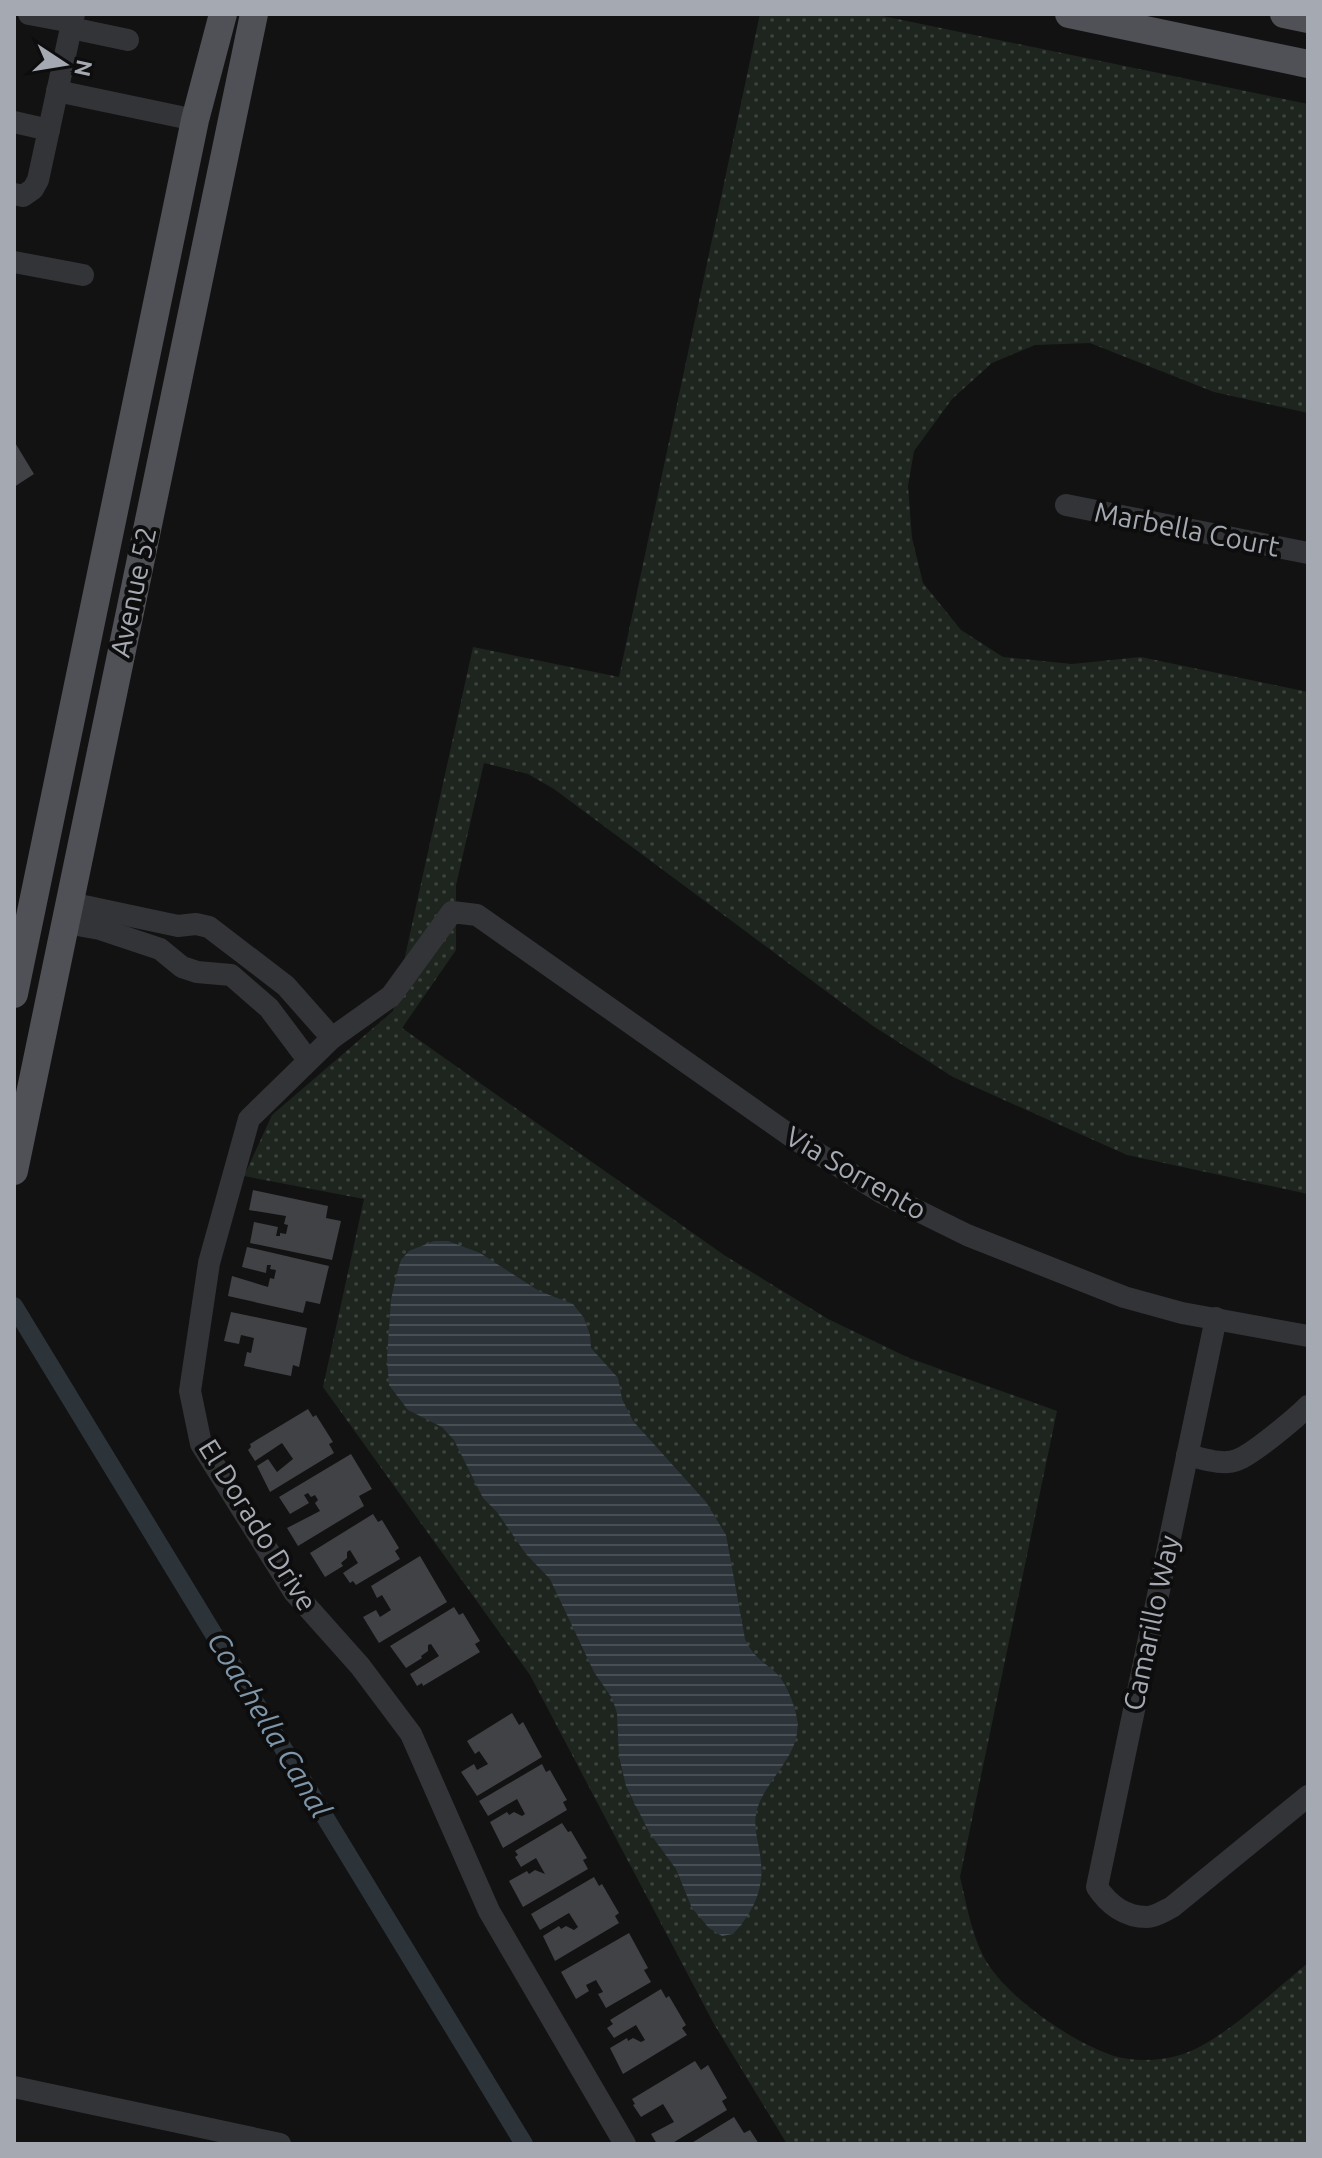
<svg xmlns="http://www.w3.org/2000/svg" width="1322" height="2158" viewBox="0 0 1322 2158" font-family="Ubuntu,sans-serif">
<defs>
<pattern id="grass-dots" width="8" height="8" patternUnits="userSpaceOnUse" patternTransform="scale(2)"><rect width="8" height="8" fill="#1e251f"/><path d="M2 2h.1M6 6h.1" fill="none" stroke="#3c423d" stroke-width="1.8" stroke-linecap="round"/></pattern>
<pattern id="water-rules" width="6" height="5" patternUnits="userSpaceOnUse" patternTransform="scale(2)"><rect width="6" height="5" fill="#2c343a"/><path d="M0 2.5h6" fill="none" stroke="#484f54"/></pattern>
</defs>
<rect width="100%" height="100%" fill="#121213"/>
<path fill="url(#grass-dots)" d="M760 14H873L1308 104V413L1214 392 1090 343 1035 345 992 363 952 399 914 451 908 486 912 538 923 583 961 630 1003 657 1072 664 1141 657 1308 692V1194L1127 1155 953 1077 873 1026 554 789 528 774 484 763 456 885V950L402 1028 724 1255 828 1319 909 1358 1057 1411 960 1877C967 1905 972 1939 988 1964 1012 2001 1072 2042 1114 2056 1135 2062 1159 2061 1180 2055 1221 2043 1274 1990 1308 1963V2144H787L714 2024 530 1675 323 1387 364 1199 244 1176 272 1115 393 1011 473 647 619 677Z"/>
<path fill="url(#water-rules)" d="M434 1241H448L480 1253 539 1291 573 1304 584 1318 590 1335 591 1348 618 1378 622 1399 633 1421 706 1502 726 1535 745 1639C754 1659 764 1661 778 1675 786 1684 793 1701 796 1714 806 1755 763 1778 756 1814 753 1830 760 1846 761 1863 764 1890 752 1914 733 1934L722 1936 709 1928 692 1908 676 1869 649 1832 626 1786 619 1756 617 1713 612 1698 594 1672 550 1579 526 1554 497 1512 483 1498 454 1440 442 1427 408 1410 389 1385 387 1358 391 1300 396 1277 401 1260 409 1251Z"/>
<g fill="none" stroke-linecap="round" stroke-linejoin="round">
<path stroke="#2c343a" stroke-width="18" d="M14 1306 524 2144"/>
</g>
<g fill="#414246">
<path d="M14 441 34 474 14 487Z"/>
<path d="M253 1190 328 1206 326 1218 341 1221 332 1260 250 1243 254 1222 278 1227 276 1236H280V1233L286 1234 288 1225 284 1224 286 1216 249 1210Z"/>
<path d="M247 1247 329 1266 320 1304 306 1301 303 1313 228 1296 232 1276 268 1287 270 1278 274 1279 276 1270 270 1269 271 1265H267L266 1273 242 1267Z"/>
<path d="M231 1312 307 1328 299 1367 293 1365 291 1376 244 1366 247 1352 251 1353 254 1338 241 1335 239 1344 224 1341Z"/>
<path d="M308 1409 313 1417 316 1415 333 1442 329 1444 334 1453 270 1492 257 1466 268 1459 277 1472 293 1459 282 1443 255 1461 248 1450 251 1447 250 1444Z"/>
<path d="M351 1454 372 1489 359 1496 364 1506 298 1546 287 1528 320 1511 315 1503 318 1500 315 1495 311 1497 308 1493 304 1495 309 1503 290 1514 279 1497Z"/>
<path d="M373 1514 378 1522 382 1520 399 1548 395 1551 400 1559 356 1585 353 1581 350 1583 343 1573 358 1563 350 1550 347 1552V1558L341 1563 343 1566 325 1577 310 1553Z"/>
<path d="M420 1556 447 1602 379 1643 363 1617 376 1610 380 1617 391 1610 382 1595 377 1598 371 1586Z"/>
<path d="M454 1607 459 1615 463 1613 480 1641 475 1644 480 1652 423 1686 422 1683 417 1686 410 1674 439 1656 431 1644 428 1645V1651L421 1656 422 1658 406 1668 390 1646Z"/>
<path d="M512 1713 519 1725 523 1722 542 1757 477 1796 461 1772 474 1764 477 1770 488 1764 479 1751 475 1754 467 1741Z"/>
<path d="M542 1764 546 1772 550 1770 567 1800 563 1802 567 1810 503 1848 490 1822 507 1812 509 1815 514 1812 522 1816 525 1814 517 1799 488 1816 479 1801Z"/>
<path d="M562 1823 568 1832 571 1831 587 1858 583 1860 588 1869 523 1907 509 1881 527 1871 529 1874 535 1870 545 1874 536 1858 521 1867 515 1857 518 1855 515 1851Z"/>
<path d="M594 1877 599 1886 602 1884 619 1913 615 1916 619 1923 555 1961 543 1936 559 1926 561 1929 566 1926 574 1930 578 1927 569 1913 540 1930 531 1914Z"/>
<path d="M629 1933 648 1968 644 1970 651 1982 606 2008 598 1994 603 1992 596 1980 586 1985 589 1991 576 1999 561 1972Z"/>
<path d="M661 1989 666 1998 669 1996 686 2025 682 2028 687 2035 623 2074 610 2048 627 2038 628 2041 633 2038 641 2042 645 2040 636 2025 614 2038 607 2028 613 2024 610 2020Z"/>
<path d="M695 2061 701 2070 708 2065 727 2098 722 2101 727 2110 671 2144H657L651 2134 674 2122 663 2104 641 2117 633 2105 635 2104 632 2099Z"/>
<path d="M734 2117 744 2133 750 2130 759 2144H690Z"/>
</g>
<g fill="none" stroke-linecap="round" stroke-linejoin="round">
<g stroke="#333437" stroke-width="22">
<path d="M29 14 72 22"/>
<path d="M71 28 128 40"/>
<path d="M57 91 195 120"/>
<path d="M14 122 49 130"/>
<path d="M14 194 23 196 33 189 38 180 74 14"/>
<path d="M14 262 83 275"/>
<path d="M1066 505 1308 553"/>
<path d="M70 903 178 926 196 924 209 927 286 986 332 1038"/>
<path d="M66 923 100 929 160 949 182 967 197 972 231 975 269 1008 308 1060"/>
<path d="M1216 1318 1097 1887C1108 1904 1125 1917 1147 1917 1155 1917 1164 1911 1172 1907L1308 1796"/>
<path d="M1187 1455C1202 1458 1222 1466 1237 1460 1252 1455 1296 1418 1308 1406"/>
<path d="M14 2087 280 2144"/>
<path d="M625 2144 489 1911 411 1734 360 1666 294 1592 201 1444 190 1391 209 1263 249 1119 332 1038 391 996 452 912 477 915 798 1141 882 1193 967 1235 1124 1297 1182 1313 1308 1336"/>
</g>
<g stroke="#4f5156" stroke-width="28">
<path d="M1069 14 1308 64"/>
<path d="M1284 14 1308 19"/>
<path d="M14 994 195 120 223 14"/>
<path d="M14 1171 254 14"/>
</g>
</g>
<g text-anchor="middle" stroke-width="8" stroke-linejoin="round" paint-order="stroke">
<g font-size="28" fill="#a5a9b2" stroke="#0d0d0e">
<text transform="translate(1187 529) rotate(11)" y="10">Marbella Court</text>
<text transform="translate(133 592) rotate(-78)" y="10">Avenue 52</text>
<text transform="translate(856 1173) rotate(30)" y="10">Via Sorrento</text>
<text transform="translate(258 1525) rotate(58)" y="10">El Dorado Drive</text>
<text transform="translate(1151 1623) rotate(-78)" y="10">Camarillo Way</text>
</g>
<g font-size="30" font-style="italic" fill="#7f96a9" stroke="#0d0d0e">
<text transform="translate(269 1725) rotate(59)" y="10">Coachella Canal</text>
</g>
</g>
<rect width="1322" height="2158" fill="none" stroke="#a5a9b2" stroke-width="32"/>
<g transform="translate(64 64) rotate(102)" stroke="#0d0d0e" stroke-width="6" paint-order="stroke">
<path d="M0-6L14 30L0 20L-14 30Z" fill="#a5a9b2"/>
<text y="-12" font-size="22" font-weight="bold" text-anchor="middle" fill="#a5a9b2">N</text>
</g>
</svg>
